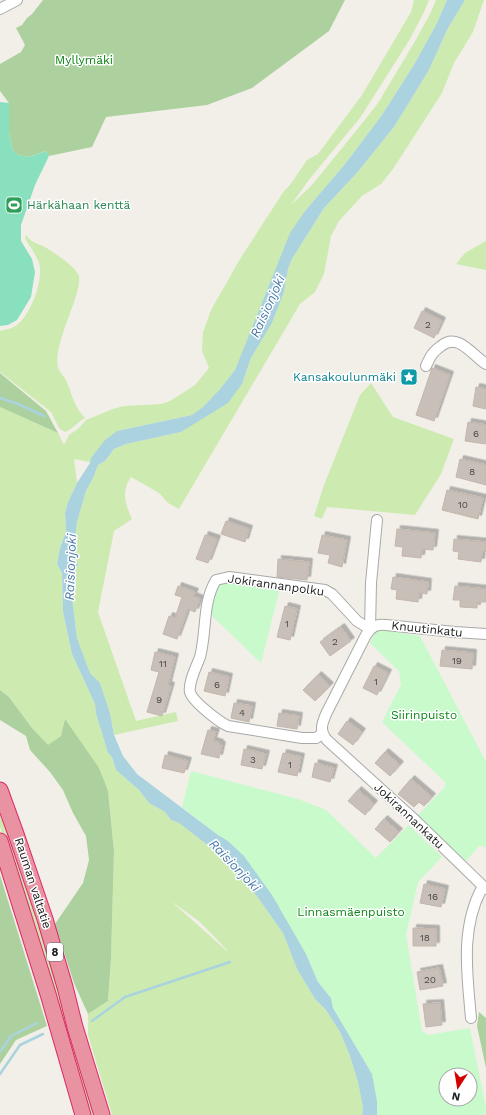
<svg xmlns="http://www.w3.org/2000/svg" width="486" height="1115" viewBox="0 0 486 1115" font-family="'Work Sans',sans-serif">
<defs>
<filter id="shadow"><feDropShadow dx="3.5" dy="-3.5" stdDeviation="0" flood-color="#0004"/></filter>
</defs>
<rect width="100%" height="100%" fill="#f2efe9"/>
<g fill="#cdebb0" fill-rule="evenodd">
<path d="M414 0H429L424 12 410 39 360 118 308 181 291 205 312 185 364 121 378 103 414 43 430 14 436 0H447L437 23 415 63 382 115 345 164 305 211 235 370 220 389 203 407 192 415 117 431 94 463 74 459 77 483 68 502 65 513 66 531 60 548 57 564 62 573 63 612 72 654 95 704 96 714 108 753 112 757 116 770 139 790 149 803 165 812 171 820 179 823 210 847 256 895 283 933 297 969 315 999 326 1010 340 1032 350 1056 358 1082 363 1108 362 1115H112L88 1035V1014L108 1001 111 958 114 851 108 791 65 720 61 736 48 746 32 728 9 697 0 690V407L58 433 64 445 69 435 78 429 86 420 113 409 124 406 161 404 170 401 195 385 209 368 202 351 203 332 211 310 240 259 284 191 290 185 307 160 318 154 362 95 411 12ZM171 901 200 922 228 951H227Z"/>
<path d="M465 0H484L473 32 454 63 442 93 393 169 381 184 362 196 339 221 331 236 324 274 315 292 300 304 179 509 168 503 159 493 131 477C121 492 125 503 132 519L114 531 98 612 136 721 176 712 178 721 114 735 110 713 100 684 90 673 77 638 71 590 72 574 78 565 73 553 77 522 86 491 94 476 98 465 105 461 114 449 126 444 181 432 242 384 251 358 272 323 284 292 288 269 292 259 324 208 356 174 394 127 429 70 448 28Z"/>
<path d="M26 235C32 243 34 242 43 246 51 250 74 266 78 274 86 288 52 343 58 367 59 372 64 376 66 380 72 394 74 407 85 418 79 421 70 431 65 432L59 428 51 412 0 372V331C6 329 12 329 17 325 31 315 44 279 39 263 36 254 29 246 25 238Z"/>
<path d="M486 241V270L456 264 465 253Z"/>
<path d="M371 383 393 417 454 439 441 474 415 515 327 507 322 519 314 516 324 485 360 395Z"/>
<path d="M0 814 40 930 94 1115H88L36 931 0 827Z"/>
</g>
<g fill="#add19e">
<path d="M43 0H345L329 31 252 88 207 105 106 117 92 147 49 156 46 151 28 157 18 155 13 151 9 133V103L0 91V64L21 52 25 45 16 28 22 25 27 18 32 14Z"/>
<path d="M0 373 46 411 58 433 0 407Z"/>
<path d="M0 690 9 697 32 728 48 745 61 736 65 719 99 768 108 791 114 851 111 958 108 1001 88 1014 74 983 55 924 83 883 89 860 86 836 73 813 63 790 50 772 30 750 26 736 0 720Z"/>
<path d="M0 875 47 1026 16 1040 0 1064Z"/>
<path d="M479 1012 486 1018V1068L477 1026Z"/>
</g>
<g fill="#c8facc" fill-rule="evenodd">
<path d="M224 582 280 588 261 663 209 613 218 586Z"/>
<path d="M385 630 420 636 486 762V847L479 846 466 861 447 844 418 815 445 787V782L382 722 401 685 399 671 370 643 376 631Z"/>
<path d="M191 771 298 799 326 810 376 858 409 825 442 857 418 882 406 935 422 1031 428 1035 470 1028 486 1108V1115H377V1101L372 1074 333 1008 331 998 318 982 306 954 244 856 228 841 218 835 182 807ZM446 1075H470V1099H446Z"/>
</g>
<path fill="#88e0be" d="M0 102 9 103V133L13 151 18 155 28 157 46 151 49 156 35 185 21 225V241L32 259 35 272 31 297 17 320 8 325 0 326Z"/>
<path fill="#aad3df" d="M447 0H465L448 28 429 70 394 127 356 174 324 208 292 259 288 269 284 292 272 323 251 358 242 384 228 403 181 432 126 444 114 449 105 461 98 465 94 476 86 491 77 522 73 553 78 565 72 574 71 590 77 638 90 673 100 683 110 713 114 735 123 756 137 774 218 835 228 841 244 856 272 895 306 954 318 982 331 998 333 1008 372 1074 377 1101V1115H362L363 1108 358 1082 350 1056 340 1032 326 1010 315 999 297 969 283 933 256 895 210 847 179 823 171 820 165 812 149 803 139 790 116 770 112 757 108 753 96 714 95 704 72 654 63 612 62 573 57 564 60 548 66 531 65 513 68 502 77 483 90 463 91 458 105 440 117 431 192 415 203 407 220 389 235 370 290 233 305 211 345 164 382 115 415 63 437 23Z"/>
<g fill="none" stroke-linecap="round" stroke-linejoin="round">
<g stroke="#aad3df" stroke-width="2.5">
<path d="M0 398 18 404 44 416"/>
<path d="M92 1021 125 997 230 962"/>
<path d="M0 1052 11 1036 37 1023"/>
<path d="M0 1074 20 1045 43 1034"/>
</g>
</g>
<g fill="#c7bfb8" stroke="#c4b6ab" filter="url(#shadow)">
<path d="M422 311 442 321 434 338 414 328Z"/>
<path d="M432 368 450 375 434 421 416 415Z"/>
<path d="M476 387 486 389V409L473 406Z"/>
<path d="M468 422 486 425V444L465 441Z"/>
<path d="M460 459 486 465V485L456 477Z"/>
<path d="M447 490 483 498 478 519 442 510Z"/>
<path d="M226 521 249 529 245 542 221 534Z"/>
<path d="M397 529 435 533 433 550 422 549 421 558 402 556 403 547 395 546Z"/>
<path d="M205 535 217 539 208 563 196 559Z"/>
<path d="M322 535 347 540 342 567 328 563 330 555 318 553Z"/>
<path d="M454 539 486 542V552L482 551 481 562 458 559 459 552 453 551Z"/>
<path d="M278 559 309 562 307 580 277 577Z"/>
<path d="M393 577 428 582 427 594 419 593 418 602 396 599 397 590 391 589Z"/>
<path d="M178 586 195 592 193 596 200 599 195 612 188 609 177 639 163 634 169 616 175 618 182 597 175 595Z"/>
<path d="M455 586 486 589V602H477V608L460 607V600H453Z"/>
<path d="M285 606 297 609 290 640 277 637Z"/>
<path d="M341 627 351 641 330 656 320 642Z"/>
<path d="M442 650 473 653 472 669 440 666Z"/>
<path d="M155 652 175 657 168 685 171 686 162 716 147 712 159 672 151 670Z"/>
<path d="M374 666 388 673 377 695 363 688Z"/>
<path d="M209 672 229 677 225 696 204 691Z"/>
<path d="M318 675 330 686 315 701 303 690Z"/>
<path d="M234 703 252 706 249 722 231 718Z"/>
<path d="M279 713 299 716 297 729 277 726Z"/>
<path d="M347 721 362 732 353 745 338 734Z"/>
<path d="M208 730 216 732 213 741 220 743 219 744 222 745 219 758 201 754Z"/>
<path d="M244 749 266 754 262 769 241 765Z"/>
<path d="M385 752 400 765 390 776 375 763Z"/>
<path d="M283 753 301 757 297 776 278 772Z"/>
<path d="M165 755 188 761 184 773 162 768Z"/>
<path d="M315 763 334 768 330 782 312 777Z"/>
<path d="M411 779 432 797 424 806 419 802 414 807 398 794Z"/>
<path d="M358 790 374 804 365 815 348 801Z"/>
<path d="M384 819 399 832 390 842 375 829Z"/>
<path d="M424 884 445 889 441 907 420 903Z"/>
<path d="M413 928 436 929V946H413Z"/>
<path d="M439 968 443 986 420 990 417 972Z"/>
<path d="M440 1003 442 1025 426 1027 423 1004Z"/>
</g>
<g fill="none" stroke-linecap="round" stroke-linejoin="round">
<g stroke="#a9a9a9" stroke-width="12">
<g id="minor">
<path d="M0 9 17 0"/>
<path d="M426 366C431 355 432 353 441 346 458 332 472 355 486 364"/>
<path d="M370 629 371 583 377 520"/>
<path d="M486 634 455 632 386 625C376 624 371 627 366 635L326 714C322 724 319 730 327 740L416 821 486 889"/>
<path d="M322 734 316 738H302L228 726C219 722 192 701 190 692 188 683 197 665 200 657 207 631 202 603 216 580L229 577 325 590 332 594 357 621 370 629"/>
<path d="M471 1018C467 973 460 927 483 886"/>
</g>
</g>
<g stroke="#dc2a67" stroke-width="17">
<g id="highway">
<path d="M0 790 16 834 45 919 65 987 75 1027 102 1115"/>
<path d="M0 841 48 994 83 1115"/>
</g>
</g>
<use href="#minor" stroke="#fff" stroke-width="10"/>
<use href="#highway" stroke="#e892a2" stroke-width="15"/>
</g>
<defs>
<g id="stadium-square" transform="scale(0.9)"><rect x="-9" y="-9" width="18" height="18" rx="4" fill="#2e9e5b" stroke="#fff"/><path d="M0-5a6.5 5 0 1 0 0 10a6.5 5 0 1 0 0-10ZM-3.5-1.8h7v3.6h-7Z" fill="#fff"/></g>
<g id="sight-square" transform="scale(0.9)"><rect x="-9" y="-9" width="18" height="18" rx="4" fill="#0f9aa8" stroke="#fff"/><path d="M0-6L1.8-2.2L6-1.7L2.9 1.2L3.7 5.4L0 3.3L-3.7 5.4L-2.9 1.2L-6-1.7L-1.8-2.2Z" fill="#fff"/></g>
</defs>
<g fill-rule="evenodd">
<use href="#stadium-square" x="14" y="205"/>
<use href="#sight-square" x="409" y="377"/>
</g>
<g text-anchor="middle" stroke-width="3" stroke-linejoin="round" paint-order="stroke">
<g font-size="10" fill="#4b4948">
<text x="428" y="328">2</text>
<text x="476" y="437">6</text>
<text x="472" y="475">8</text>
<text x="463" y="508">10</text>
<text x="287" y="627">1</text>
<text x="335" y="645">2</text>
<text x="457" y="664">19</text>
<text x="163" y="667">11</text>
<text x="376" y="685">1</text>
<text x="217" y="688">6</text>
<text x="159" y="703">9</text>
<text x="242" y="716">4</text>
<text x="253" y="763">3</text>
<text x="290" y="768">1</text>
<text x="433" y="900">16</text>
<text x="425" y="941">18</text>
<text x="430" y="983">20</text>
</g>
<rect fill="#fff" stroke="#646464" stroke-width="1" x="47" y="943" width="16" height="18" rx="3"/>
<g font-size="11" font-weight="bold" fill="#222">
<text x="55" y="956">8</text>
</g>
<g font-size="12" fill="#0c8416" stroke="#fff">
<text x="84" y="64">Myllymäki</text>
<text x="424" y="719">Siirinpuisto</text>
<text x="351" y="916">Linnasmäenpuisto</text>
</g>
<g font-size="12" fill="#27864d" stroke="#fff" text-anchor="start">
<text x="27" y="209">Härkähaan kenttä</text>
</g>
<g font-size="12" fill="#0d838f" stroke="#fff" text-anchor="end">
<text x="396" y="381">Kansakoulunmäki</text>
</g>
<g font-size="12" fill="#222" stroke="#fff">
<text transform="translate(276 585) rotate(8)" y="4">Jokirannanpolku</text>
<text transform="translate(427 629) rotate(6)" y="4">Knuutinkatu</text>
<text transform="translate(409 816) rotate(43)" y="4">Jokirannankatu</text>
<text transform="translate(33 883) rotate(72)" y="4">Rauman valtatie</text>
</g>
<g font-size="13" font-style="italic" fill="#4a7aab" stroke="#fff">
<text transform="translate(267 306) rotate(-66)" y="5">Raisionjoki</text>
<text transform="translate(70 567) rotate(-88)" y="5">Raisionjoki</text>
<text transform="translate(235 865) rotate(46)" y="5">Raisionjoki</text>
</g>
</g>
<g transform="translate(458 1087) rotate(192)"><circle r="19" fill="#ffffff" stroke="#a7a7a7"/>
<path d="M0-3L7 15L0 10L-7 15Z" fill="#d40000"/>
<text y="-6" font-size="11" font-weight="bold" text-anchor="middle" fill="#222222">N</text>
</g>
</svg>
